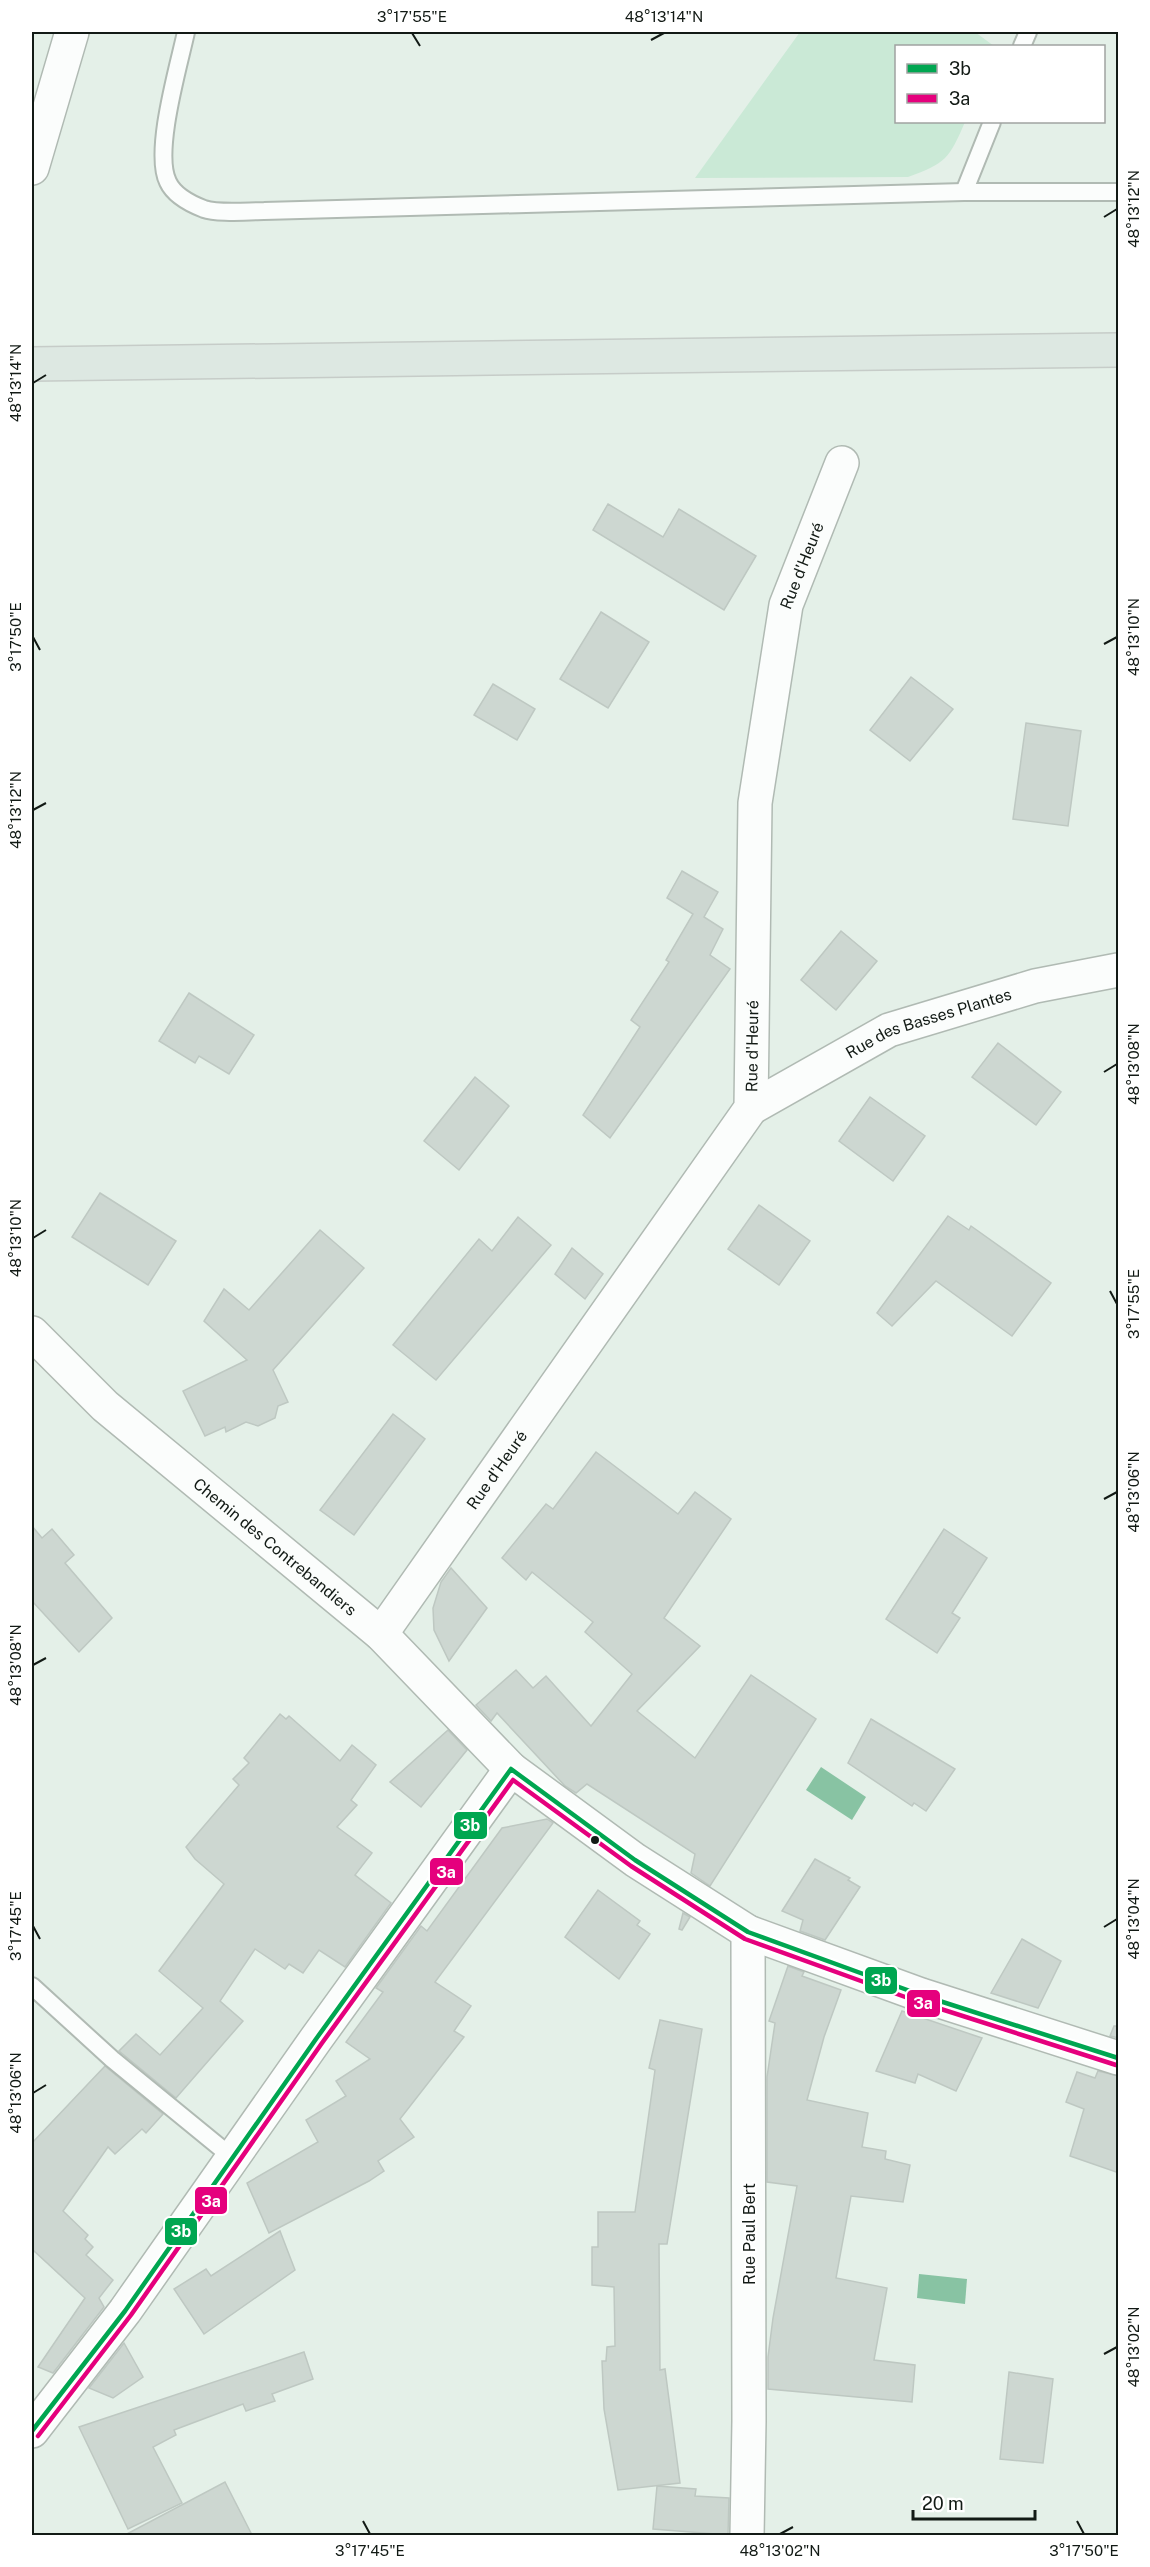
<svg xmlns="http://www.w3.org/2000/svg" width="1150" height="2567" viewBox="0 0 1150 2567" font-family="'Public Sans',sans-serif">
<rect width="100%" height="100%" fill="#e4f0e8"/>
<path fill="#cae9d6" d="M800 32H975L994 46H896V122H965C949 159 946 163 908 177L695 178Z"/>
<g fill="#88c3a3">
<path d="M821 1767 866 1797 852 1820 806 1790Z"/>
<path d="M919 2274 967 2279 965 2304 917 2298Z"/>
</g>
<g fill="#cdd7d1" stroke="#bec8c2" stroke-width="1.5">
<path d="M608 504 663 537 679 509 756 556 724 610 593 530Z"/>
<path d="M601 612 649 642 608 708 560 679Z"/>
<path d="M911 677 953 709 910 761 870 730Z"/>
<path d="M493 684 535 709 517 740 474 715Z"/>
<path d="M1026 723 1081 731 1068 826 1013 819Z"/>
<path d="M682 871 718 892 704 917 723 929 710 955 730 969 610 1138 583 1115 640 1027 631 1020 669 962 666 960 693 914 667 898Z"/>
<path d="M841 931 877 961 836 1010 801 980Z"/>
<path d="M189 993 254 1035 229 1074 199 1056 195 1063 159 1041Z"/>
<path d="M998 1043 1061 1092 1036 1125 972 1077Z"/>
<path d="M475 1077 509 1106 459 1170 424 1141Z"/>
<path d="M870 1097 925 1136 893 1181 839 1141Z"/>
<path d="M100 1193 176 1241 148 1285 72 1237Z"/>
<path d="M759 1205 810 1241 779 1285 728 1249Z"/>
<path d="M948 1216 969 1230 971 1226 1051 1283 1012 1336 936 1281 892 1326 877 1313Z"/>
<path d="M518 1217 551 1245 436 1380 393 1345 479 1239 492 1251Z"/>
<path d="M320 1230 364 1268 273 1370 288 1402 278 1406 275 1418 258 1426 246 1422 226 1432 225 1427 205 1436 183 1391 247 1360 204 1321 224 1289 249 1310Z"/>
<path d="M572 1248 603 1274 585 1299 555 1274Z"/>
<path d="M393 1414 425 1439 354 1535 320 1510Z"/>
<path d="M596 1452 678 1514 695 1492 731 1519 664 1618 700 1646 637 1711 695 1758 751 1675 816 1719 710 1886 691 1873 695 1854 587 1784 576 1793 565 1786 497 1713 491 1721 476 1705 516 1670 533 1688 546 1676 591 1726 632 1674 585 1632 593 1622 532 1572 526 1580 502 1558 546 1504 553 1509Z"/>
<path d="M32 1526 42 1538 52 1529 74 1555 65 1563 112 1618 79 1652 32 1601Z"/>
<path d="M944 1529 987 1558 952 1613 960 1618 937 1653 886 1619Z"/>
<path d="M451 1568 487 1608 449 1661 434 1630 433 1608 441 1582Z"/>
<path d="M280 1714 286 1719 289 1716 340 1761 352 1745 376 1765 351 1800 357 1805 337 1827 372 1853 355 1875 391 1903 345 1967 319 1950 303 1973 289 1964 285 1969 255 1949 220 2001 243 2021 176 2098 119 2051 136 2034 160 2055 203 2008 159 1971 224 1884 195 1859 186 1847 239 1785 233 1779 249 1763 244 1758Z"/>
<path d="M871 1719 955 1769 926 1811 914 1803 912 1806 848 1763Z"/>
<path d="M448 1730 467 1750 421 1807 390 1782Z"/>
<path d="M547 1819 553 1823 435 1982 471 2006 454 2031 464 2037 400 2119 414 2137 378 2161 384 2171 369 2181 269 2233 247 2183 318 2142 306 2120 346 2096 336 2081 370 2059 346 2042 383 1992 376 1988 421 1926 427 1931 502 1828Z"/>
<path d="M815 1859 850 1878 848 1880 860 1887 825 1940 800 1931 803 1920 782 1911Z"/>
<path d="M598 1890 640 1921 637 1925 650 1934 619 1979 565 1937Z"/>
<path d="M683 1913 690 1917 682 1930 679 1929Z"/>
<path d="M1022 1939 1061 1961 1038 2008 991 1993Z"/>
<path d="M788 1966 804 1972 802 1976 841 1990 824 2037 807 2100 868 2113 862 2147 886 2151 885 2159 910 2165 903 2202 851 2196 836 2278 887 2288 874 2360 915 2365 912 2402 768 2389V2357L773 2318 797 2186 767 2182V2077L775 2023 769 2021Z"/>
<path d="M902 2011 982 2038 956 2091 918 2074 915 2083 876 2071Z"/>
<path d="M660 2020 702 2029 667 2244H659L660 2370 665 2369 680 2483 618 2490 604 2409 602 2361H606L607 2347 615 2346 614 2287 592 2285V2247H598V2212H635L655 2070 649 2068Z"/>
<path d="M1114 2026H1119V2038L1110 2036Z"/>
<path d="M105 2066 163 2114 146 2133 142 2129 115 2154 108 2147 63 2211 88 2235 85 2239 93 2247 86 2255 113 2280 99 2298 104 2307 53 2373 38 2367 85 2298 34 2251 32 2255V2143Z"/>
<path d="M1098 2071 1119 2076V2173L1070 2156 1084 2109 1066 2102 1077 2072 1095 2078Z"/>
<path d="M280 2231 295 2270 204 2334 174 2289 206 2269 211 2276Z"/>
<path d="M124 2343 143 2377 113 2398 89 2388Z"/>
<path d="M304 2352 313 2379 272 2394 275 2401 246 2411 243 2404 174 2430 176 2435 153 2447 182 2503 128 2529 79 2427Z"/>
<path d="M1009 2372 1053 2379 1043 2463 1000 2459Z"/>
<path d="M225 2482 252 2535H125Z"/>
<path d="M657 2486 696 2489 695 2496 729 2498 728 2535 653 2529Z"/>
</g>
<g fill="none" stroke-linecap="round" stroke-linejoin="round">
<g stroke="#b0bab3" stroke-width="20">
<g id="lane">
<path d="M186 32C179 65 153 152 168 182 174 195 191 204 204 209 218 214 248 211 264 211L964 192H1118"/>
<path d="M1022 46 1028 32"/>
<path d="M964 192 992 122"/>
<path d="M32 1986 112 2059 233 2158"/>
</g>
</g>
<g stroke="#b0bab3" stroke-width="36">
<g id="street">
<path d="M32 168 72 32"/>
<path id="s1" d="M751 1108 889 1030 1035 986 1118 970"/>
<path id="s2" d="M32 1333 105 1406 381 1634 511 1769"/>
<path id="s3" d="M381 1634 751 1108 755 803 786 605 842 463"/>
<path d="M747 2536 749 2421 748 1932"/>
</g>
</g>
<g stroke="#b0bab3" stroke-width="36">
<path id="secondary" d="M32 2431 125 2311 316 2039 511 1769 635 1860 748 1932 921 1995 1118 2058"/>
</g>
<g stroke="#c6ccc8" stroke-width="36">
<path id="primary" d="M32 364 1118 350"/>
</g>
<use href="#lane" stroke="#fbfdfc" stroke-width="16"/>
<use href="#street" stroke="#fbfdfc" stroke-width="33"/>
<use href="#secondary" stroke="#fbfdfc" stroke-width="33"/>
<use href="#primary" stroke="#dde8e2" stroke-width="33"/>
<g stroke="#fff" stroke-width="9">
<path id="bus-1" d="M32 2431 125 2311 316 2039 511 1769 635 1860 748 1932 921 1995 1118 2058"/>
</g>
<g stroke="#fff" stroke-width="9">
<path id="bus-2" d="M38 2436 131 2315 322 2043 513 1780 631 1866 745 1939 919 2002 1116 2065"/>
</g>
<use href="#bus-1" stroke="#00a651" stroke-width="4.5"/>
<use href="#bus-2" stroke="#e5007d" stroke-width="4.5"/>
</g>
<path fill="none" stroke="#121a15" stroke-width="2" d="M412 33 420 46M651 40 664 33M1104 217 1117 209M33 383 46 375M33 637 40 650M1104 644 1117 637M33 810 46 803M1104 1072 1117 1064M33 1238 46 1230M1110 1291 1117 1304M1104 1499 1117 1492M33 1665 46 1658M33 1926 40 1939M1104 1927 1117 1919M33 2093 46 2085M1104 2354 1117 2347M363 2521 370 2534M1077 2521 1084 2534M780 2534 793 2527"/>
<circle fill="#121a15" stroke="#fff" stroke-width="2" cx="595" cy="1840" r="5"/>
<g text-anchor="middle" stroke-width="4.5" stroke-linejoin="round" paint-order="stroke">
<g font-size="16" fill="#121a15" stroke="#fff">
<text dy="6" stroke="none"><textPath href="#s3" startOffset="1191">Rue d'Heuré</textPath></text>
<text dy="6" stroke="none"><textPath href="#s1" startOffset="198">Rue des Basses Plantes</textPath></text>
<text dy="6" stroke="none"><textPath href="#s3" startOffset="705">Rue d'Heuré</textPath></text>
<text dy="6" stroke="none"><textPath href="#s3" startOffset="201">Rue d'Heuré</textPath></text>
<text dy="6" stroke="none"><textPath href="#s2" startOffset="324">Chemin des Contrebandiers</textPath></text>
<text transform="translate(749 2234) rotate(-90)" y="6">Rue Paul Bert</text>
</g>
</g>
<g stroke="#fff" stroke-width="2">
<rect x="453" y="1811" width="35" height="29" rx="6" fill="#00a651"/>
<rect x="429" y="1857" width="35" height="29" rx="6" fill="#e5007d"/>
<rect x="864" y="1966" width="34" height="29" rx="6" fill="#00a651"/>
<rect x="906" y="1989" width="35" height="29" rx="6" fill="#e5007d"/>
<rect x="194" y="2186" width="34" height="29" rx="6" fill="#e5007d"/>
<rect x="164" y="2217" width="34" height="29" rx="6" fill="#00a651"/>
</g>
<g font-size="16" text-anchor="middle" font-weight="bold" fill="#fff">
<text x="470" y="1831">3b</text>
<text x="446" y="1878">3a</text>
<text x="881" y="1986">3b</text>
<text x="923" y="2009">3a</text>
<text x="211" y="2207">3a</text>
<text x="181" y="2237">3b</text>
</g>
<rect width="1150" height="2567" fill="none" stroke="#ffffff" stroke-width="66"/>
<rect x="895" y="45" width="210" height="78" fill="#ffffff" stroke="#a0a3a1" stroke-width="1.5"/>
<rect x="907" y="64" width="30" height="9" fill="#00a651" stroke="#a0a3a1" stroke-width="1.5"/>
<text x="949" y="75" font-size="18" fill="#121a15">3b</text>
<rect x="907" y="94" width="30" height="9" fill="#e5007d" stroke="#a0a3a1" stroke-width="1.5"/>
<text x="949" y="105" font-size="18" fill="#121a15">3a</text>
<path d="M913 2510v9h122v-9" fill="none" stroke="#121a15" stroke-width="3"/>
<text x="922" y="2510" font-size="18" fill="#121a15" stroke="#ffffff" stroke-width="4.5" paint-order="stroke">20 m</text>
<rect x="33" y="33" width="1084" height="2501" fill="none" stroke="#121a15" stroke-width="2"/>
<g font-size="15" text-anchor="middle" fill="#121a15">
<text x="412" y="22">3°17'55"E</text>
<text x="664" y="22">48°13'14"N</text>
<text transform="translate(1134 209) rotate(-90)" y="5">48°13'12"N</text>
<text transform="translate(16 383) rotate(-90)" y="5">48°13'14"N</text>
<text transform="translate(1134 637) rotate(-90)" y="5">48°13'10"N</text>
<text transform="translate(16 637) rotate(-90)" y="5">3°17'50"E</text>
<text transform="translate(16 810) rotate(-90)" y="5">48°13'12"N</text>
<text transform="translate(1134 1064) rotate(-90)" y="5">48°13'08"N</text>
<text transform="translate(16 1238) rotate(-90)" y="5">48°13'10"N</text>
<text transform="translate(1134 1304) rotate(-90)" y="5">3°17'55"E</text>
<text transform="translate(1134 1492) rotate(-90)" y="5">48°13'06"N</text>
<text transform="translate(16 1665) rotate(-90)" y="5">48°13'08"N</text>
<text transform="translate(1134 1919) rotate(-90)" y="5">48°13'04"N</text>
<text transform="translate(16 1926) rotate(-90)" y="5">3°17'45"E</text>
<text transform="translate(16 2093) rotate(-90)" y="5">48°13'06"N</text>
<text transform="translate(1134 2347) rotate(-90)" y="5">48°13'02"N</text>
<text x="370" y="2556">3°17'45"E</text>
<text x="780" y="2556">48°13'02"N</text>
<text x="1084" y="2556">3°17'50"E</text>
</g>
</svg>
